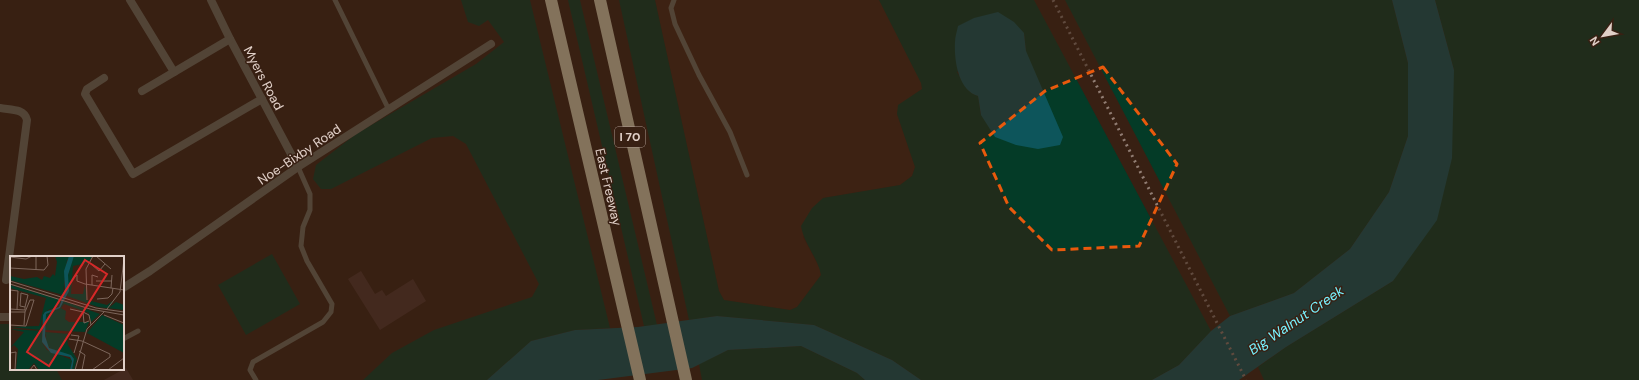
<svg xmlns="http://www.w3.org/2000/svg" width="1639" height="380" viewBox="0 0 1639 380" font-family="'DM Sans',sans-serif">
<rect width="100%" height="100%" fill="#382013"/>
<path fill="#442514" d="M655 0H879L921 82 922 89 899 105 897 114 915 167 912 176 900 185 823 198 803 237 820 269 821 275 797 307 790 310 724 300 719 291Z"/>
<g fill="#043b27" fill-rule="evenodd">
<path d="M461 0H530L610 328 575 330 531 341 487 380H363L392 353 434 330 532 297 539 284 466 144 453 136 432 138 331 189H321L313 179 316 165 356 134 476 64 504 42 488 20 479 26 468 22Z"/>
<path d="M568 0H580L657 325 644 326Z"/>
<path d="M619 0H655L719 291 724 300 790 310 797 307 821 275C818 258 804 244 801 226L812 208 823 198 900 185 912 176 915 167 897 114 898 105 922 89 921 83 879 0H1034L1211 331 1179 365 1152 380H921L892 360 814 325 717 316 689 320ZM1024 33 1026 51 981 115 978 96C967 93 963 82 957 72Z"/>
<path d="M1065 0H1392L1408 63V136L1389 192 1350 249 1294 293 1230 316Z"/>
<path d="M1435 0H1639V380H1264L1258 367 1286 347 1393 281 1454 70Z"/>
<path d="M272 254 300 304 246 335 218 285Z"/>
<path d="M0 324H11V369H56L62 380H0Z"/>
<path d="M801 346 857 373 865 380H702L699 364 728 350Z"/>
</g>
<g fill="#0d555b">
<path d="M1392 0H1435L1454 70 1452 158 1437 220 1393 281 1286 347 1239 380H1152L1179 365 1211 331 1230 316 1294 293 1350 249 1389 192 1408 136V63Z"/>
<path d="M998 12 1014 22 1024 33 1026 51 1063 137 1060 145 1038 149 1016 145 995 137 981 115 978 96C958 90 954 60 955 42 955 37 957 31 958 26L974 18Z"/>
<path d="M717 316 814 325 892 360 921 380H865L857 373 801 346 728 350 692 368 598 380H487L531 341 575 330 638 327Z"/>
</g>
<g fill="#51342d">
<path d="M361 271 375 294 382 290 386 296 413 279 426 301 380 330 348 279Z"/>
<path d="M126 368 133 380H104Z"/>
</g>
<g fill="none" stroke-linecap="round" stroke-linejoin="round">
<g stroke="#726f62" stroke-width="5">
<path d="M335 0 389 110"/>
<path d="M674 0 671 8 675 24 699 75 730 132 747 175"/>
<path d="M123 339 138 331"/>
<path d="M256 380 250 370 253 362 323 322 331 312 332 304 307 261 301 246 303 227 310 210V194L298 167"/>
</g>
<g stroke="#726f62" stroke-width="8">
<path d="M130 0 174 72"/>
<path d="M211 0 230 39 298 167"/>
<path d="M104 78 87 89 85 94 133 174 262 99"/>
<path d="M142 91 230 39"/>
<path d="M0 108C10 110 24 108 27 120L6 280"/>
<path d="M123 288 150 271 298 167 491 44"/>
<path d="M0 317H11"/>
</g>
<g stroke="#ddd4b4" stroke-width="12">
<path d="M551 0 640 380"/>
<path d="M600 0 686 380"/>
</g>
<path stroke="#917d73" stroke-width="3" stroke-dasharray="2 4" stroke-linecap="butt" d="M1053 0 1246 380"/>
</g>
<path d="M0 0H1639V380H0ZM1103 67 1177 164 1139 246 1052 250 1009 207 980 143 1045 91Z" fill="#382013" fill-opacity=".55" fill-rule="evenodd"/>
<path fill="none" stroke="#e8590c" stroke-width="3" stroke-dasharray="8 5" stroke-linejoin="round" d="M1103 67 1177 164 1139 246 1052 250 1009 207 980 143 1045 91Z"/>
<g text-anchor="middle" stroke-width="3" stroke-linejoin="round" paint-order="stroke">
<rect fill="#382013" stroke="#ae9b92" stroke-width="1" x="615" y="127" width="30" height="20" rx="3"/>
<g font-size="12" font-weight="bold" fill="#e1d0c8">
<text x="630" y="141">I 70</text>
</g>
<g font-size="13" fill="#e1d0c8" stroke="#382013">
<text transform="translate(264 78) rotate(62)" y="5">Myers Road</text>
<text transform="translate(299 154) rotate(-34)" y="5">Noe-Bixby Road</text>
<text transform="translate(609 187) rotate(77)" y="5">East Freeway</text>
</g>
<g font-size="14" font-style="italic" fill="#77f2ff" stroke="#382013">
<text transform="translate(1296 320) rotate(-34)" y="5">Big Walnut Creek</text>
</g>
</g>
<g transform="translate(10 256)">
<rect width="114" height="114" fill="#382013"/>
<path d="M45 0H83L77 7 63 10 61 38H73L75 29 77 44 97 49 104 44 99 52 106 46 114 49V54L88 51 57 40 58 19 62 4H57L53 39 0 24V20L14 23 27 21 32 24 34 20 40 22 43 18 45 20 47 6ZM0 29 51 44 49 50 38 54 31 66 32 74 0 71 29 70 36 42 0 32ZM54 45 90 58 81 66 79 57 54 48 51 52 56 55 55 63 59 66H79L75 76 35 74 36 58 50 52ZM92 59 114 69V97L77 77ZM0 73 32 75V86L37 94 62 104 60 114H29L24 107 18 114H6L8 93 4 89 0 92 14 76ZM35 76 60 78 57 82 58 89 67 103 64 114H62L64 103 61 99 43 95 37 89Z" fill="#043b27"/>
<path d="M59 0H64L58 19 59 35 50 52 36 58 35 80 39 92 61 99 64 103 62 114H60L62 105 60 101 41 97 32 86 33 59 35 56 49 51 51 46 55 33 54 15Z" fill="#0d555b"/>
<path fill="none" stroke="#7c665b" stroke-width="1" d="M26 0V14M86 0 101 13M0 1 16 3 22 0M81 8 89 15 95 8M0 12 34 14 38 9 37 0M64 21 67 19V25L75 28 114 34M0 25 86 52 114 56M86 25H102M0 28 80 53 114 59M82 29V19L88 21M101 32 102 19M0 34 8 35 7 53M87 43 98 42 102 38 103 32M77 44 76 13 83 0M0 53 15 54M60 53 73 56M97 53 110 36 114 3M15 54V51L10 50 11 37 18 39 15 51M0 56H15L20 44H24L16 70 0 69M94 59 114 67M79 65 74 67 73 56 79 59 81 69M14 69 15 56M61 79 69 80 64 97M59 83 72 85 100 98V101L82 114M69 95 75 99 72 114M0 97 6 96 5 114M20 114 24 109 27 114M65 114 77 73 94 56M98 114 114 102"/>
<path fill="#d62828" fill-opacity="0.15" stroke="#d62828" stroke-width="2" d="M75 4 97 18 39 110 17 96Z"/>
<rect width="114" height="114" fill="none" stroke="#e1d0c8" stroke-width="2"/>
</g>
<g transform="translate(1603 36) rotate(238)" stroke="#382013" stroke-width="3" paint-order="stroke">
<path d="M0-3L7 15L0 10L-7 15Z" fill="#e1d0c8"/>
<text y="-6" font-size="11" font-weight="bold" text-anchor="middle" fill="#e1d0c8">N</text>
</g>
</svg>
